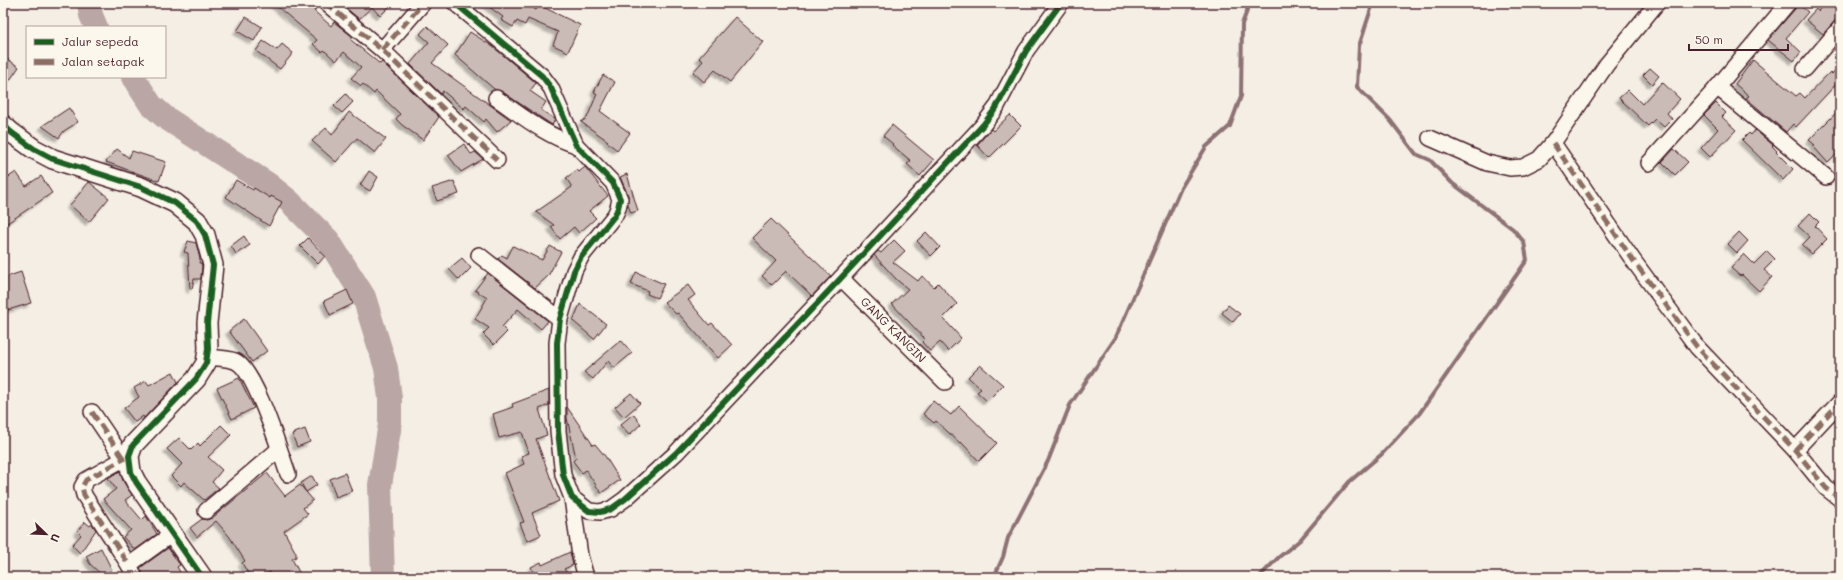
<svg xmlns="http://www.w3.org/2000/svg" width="1843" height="580" viewBox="0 0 1843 580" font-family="Mali,sans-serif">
<defs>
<filter id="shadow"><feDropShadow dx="-3.5" dy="3.5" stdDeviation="1" flood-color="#0004"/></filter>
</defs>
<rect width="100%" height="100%" fill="#f4eee4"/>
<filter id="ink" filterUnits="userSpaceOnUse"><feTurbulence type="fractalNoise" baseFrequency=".025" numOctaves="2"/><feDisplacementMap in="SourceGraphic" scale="8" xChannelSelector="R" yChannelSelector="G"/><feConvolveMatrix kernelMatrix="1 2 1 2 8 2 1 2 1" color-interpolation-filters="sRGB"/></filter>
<g filter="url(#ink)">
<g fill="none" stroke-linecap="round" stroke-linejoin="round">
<g stroke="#8d7174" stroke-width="4">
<path d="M994 577 1003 557 1008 538 1048 461 1070 405 1116 337 1181 188 1206 147 1230 126 1241 96 1242 24 1250 3"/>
<path d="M1259 577 1279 557 1300 540 1349 482 1382 454 1419 414 1527 260 1524 242 1513 229 1452 183 1430 160 1416 154 1390 120 1357 87 1359 46 1373 3"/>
</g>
<g stroke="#baa7a5" stroke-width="24">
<path d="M89 3 91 15 96 27"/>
<path d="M133 77 151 105 166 118 268 184 288 200 328 240 364 297 386 368 390 398V424L380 485 383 577"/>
</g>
</g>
<g fill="#cabbb6" stroke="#4a1f2b" filter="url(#shadow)">
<path d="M273 3H317L318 6 314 11 331 26 334 22 353 37 351 40 380 64 382 62 439 117 423 140 402 125 396 119 400 114 376 91 374 94 363 84 361 86 351 78 361 67 344 52 336 61 324 50 322 52 313 44 317 40Z"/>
<path d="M351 3H393L380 16 372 7 359 19 346 8Z"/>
<path d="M484 3H525L536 10 539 5 580 25 568 52 553 45 558 32 528 19 525 25 517 21 513 27 501 20 503 17Z"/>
<path d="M1797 3 1808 12 1786 38 1801 52 1794 61 1768 40 1795 9Z"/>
<path d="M1826 3H1836L1840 7V15L1823 34 1806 20 1816 9 1818 11Z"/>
<path d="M246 17 262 27 254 41 237 31Z"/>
<path d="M735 17 763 42 730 82 715 70 704 82 693 72 703 61 699 58Z"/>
<path d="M427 26 448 45 432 63 511 120 497 132 486 119 484 122 466 106 464 109 443 91 441 94 410 64 429 42 420 34Z"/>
<path d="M470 32 492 46 535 82 536 83 530 91 546 102 541 110 555 119V120L552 125 501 91 494 89 455 55Z"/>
<path d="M263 41 277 50 282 44 293 53 280 69 256 51Z"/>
<path d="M3 56 19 67 3 90Z"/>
<path d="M1753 60 1796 96 1800 93 1805 98 1830 72 1832 74 1840 65V80L1796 127 1793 124 1786 132 1746 98 1749 96 1735 84Z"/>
<path d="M1650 68 1659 76 1652 84 1643 75Z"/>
<path d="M603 75 615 82 600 111 630 133 617 150 607 142 608 141 581 122 587 118 597 94 594 92Z"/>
<path d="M1662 82 1680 99 1667 113 1672 119 1664 127 1655 119 1648 126 1619 98 1628 90 1642 104Z"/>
<path d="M346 94 353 102 342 113 334 106Z"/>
<path d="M1716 103 1726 113 1722 117 1736 130 1710 157 1701 148 1718 129 1704 115Z"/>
<path d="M69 108 78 122 64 131 59 138 42 126Z"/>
<path d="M1840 109V151L1828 163 1813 146 1815 145 1809 140Z"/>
<path d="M349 112 386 139 375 153 357 138 336 162 312 141 326 128 332 135Z"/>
<path d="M1010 115 1021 126 989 158 977 145 991 129 993 131Z"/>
<path d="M892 125 934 160 920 176 907 164 911 161 892 145 893 144 883 136Z"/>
<path d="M1755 130 1773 145 1772 146 1777 151 1776 152 1793 169 1783 180 1742 140 1749 133 1751 135Z"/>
<path d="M464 144 471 154 475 152 483 159 461 172 448 155Z"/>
<path d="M117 149 129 158 132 151 166 162 159 181 106 162Z"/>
<path d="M1674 149 1688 162 1675 175 1662 162Z"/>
<path d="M585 167 608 196 589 211 596 218 579 233 574 227 560 239 551 227 554 225 536 212 572 187 566 178 577 170 579 172Z"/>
<path d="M369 171 378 177 370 191 360 185Z"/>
<path d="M16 172 26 186 41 176 52 193 3 226V181Z"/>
<path d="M627 174 638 211 631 213 628 205V195L620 177Z"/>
<path d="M236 180 253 190 254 188 270 198 271 196 282 202 269 226 226 197Z"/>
<path d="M454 181 459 194 437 201 432 188Z"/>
<path d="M89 182 109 198 89 222 70 205Z"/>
<path d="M1810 213 1819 222 1815 226 1827 239 1812 254 1802 245 1810 237 1798 226Z"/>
<path d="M771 219 831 276 812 296 786 271 772 285 762 276 776 261 752 238Z"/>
<path d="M926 232 940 247 931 256 917 241Z"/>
<path d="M1739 232 1748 241 1737 253 1728 244Z"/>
<path d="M244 236 250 245 236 254 231 246Z"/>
<path d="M308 238 325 256 318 264 300 246Z"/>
<path d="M894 240 905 251 893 262 918 281 922 276 934 287 938 283 957 304 943 318 961 338 948 351 940 342 930 351 922 342 925 339 892 304 908 289 897 280 874 255 878 251 881 253Z"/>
<path d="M188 241 196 243 200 259 199 263H201L202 266 201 279H194L192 289H190L188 253 184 252Z"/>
<path d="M513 246 542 260 550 246 561 252 548 276 535 288 498 259 502 255 507 258Z"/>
<path d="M1767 251 1775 259 1764 270 1772 277 1759 291 1742 275 1740 276 1731 268 1744 254 1754 264Z"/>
<path d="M462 258 471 268 459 280 449 269Z"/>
<path d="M21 272 31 303 8 310V308L3 310V278Z"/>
<path d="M636 272 664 284 657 298 647 294 648 291 631 284Z"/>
<path d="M488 273 548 321 541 329 518 309 502 327 507 332 494 345 483 334 489 328 475 319 487 298 475 290Z"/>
<path d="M688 285 695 295 688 300 709 325 712 323 732 345 718 358 678 313 676 314 664 302Z"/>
<path d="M347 290 353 304 330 315 324 301Z"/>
<path d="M580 304 606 324 594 339 573 321Z"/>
<path d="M1228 305 1240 314 1233 322 1222 313Z"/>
<path d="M244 319 267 351 252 362 229 331Z"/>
<path d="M621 340 632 353 614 368 608 361 593 379 584 372Z"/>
<path d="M980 365 1003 385 987 401 977 392 981 389 968 377Z"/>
<path d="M173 372 178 382 144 418 143 416 135 422 124 408 139 397 134 388 146 381 149 385Z"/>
<path d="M239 378 254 408 232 419 217 388Z"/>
<path d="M549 390V405L539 409 547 435 536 439 559 501 532 513 541 535 527 541 520 523 524 522 505 473 524 464 521 456 529 453 522 432 499 438 493 414 513 407 512 404Z"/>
<path d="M631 393 640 403 624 417 615 407Z"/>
<path d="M933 401 951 415 959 406 997 443 979 461 961 442 960 443 936 421 934 423 923 414Z"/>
<path d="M567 407 593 445 595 444 605 456 620 480 601 493 586 470 582 473 573 461 576 458 567 418Z"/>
<path d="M633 414 641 424 629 435 620 425Z"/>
<path d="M221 425 231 435 208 457 222 470 212 482 219 488 204 500 184 482 181 486 171 476 182 464 167 449 179 438 191 450 198 443 200 446Z"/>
<path d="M305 429 310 442 297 447 292 434Z"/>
<path d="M120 471 123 481 132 495 125 500 142 520 146 516 157 534 135 550 123 537 131 530 103 499 116 489 108 478Z"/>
<path d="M267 473 285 496 300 485 313 500 303 508 308 514 284 531 296 553V557L292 559 299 572 289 577H272L270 572 260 577H250L242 563 245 561 229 536 216 521 197 537 190 528 202 519 207 520 212 518Z"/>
<path d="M345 473 352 491 336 497 330 479Z"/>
<path d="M312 476 317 485 306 492 301 483Z"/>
<path d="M85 522 90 526 92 524 96 530 80 553 72 545 81 535 77 531Z"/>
<path d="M101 548 112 570 103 576 90 564 86 556Z"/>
<path d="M168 548 180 565 177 567 183 577H144L140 568Z"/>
<path d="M570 552 573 565 564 569 570 577H535L531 567 541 562 542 565Z"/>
</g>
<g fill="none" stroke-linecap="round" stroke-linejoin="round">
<g stroke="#4a1f2b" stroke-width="18">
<g id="minor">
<path d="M326 3 382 50 497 160"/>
<path d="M455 3 542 76 551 88 576 145 613 183 620 199 618 208 615 215 581 257 574 271 560 319 557 343 558 431 563 475 572 498 589 511 600 512 611 509 625 499 676 453 841 278 983 125 996 108 1026 51 1061 3"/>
<path d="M382 50 423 3"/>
<path d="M1805 69 1840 28"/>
<path d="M1717 87 1826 177"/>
<path d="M496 98C521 115 546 136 576 145"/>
<path d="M1430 138 1487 163 1510 168 1523 167 1539 159 1553 143 1607 64 1657 3"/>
<path d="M1553 143 1633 260 1697 347 1795 450 1826 488 1840 499"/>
<path d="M1649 163 1713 92 1788 3"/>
<path d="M479 255 560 319"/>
<path d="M841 278 945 382"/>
<path d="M208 357C216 358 227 358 235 361 255 369 280 452 288 474"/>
<path d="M92 412 123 458"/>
<path d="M1795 450 1840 402"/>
<path d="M129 456 86 480 82 487 84 495 129 565 135 577"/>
<path d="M572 498 580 556 586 577"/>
<path d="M206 511 279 449"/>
<path d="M129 565 172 534"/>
</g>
</g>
<g stroke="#4a1f2b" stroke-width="22">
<path id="tertiary" d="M3 125 12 133 34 149 53 159 141 187 175 203 197 221 205 235 213 265 207 323 208 349 206 363 196 379 133 445 129 456 131 472 136 482 202 577"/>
</g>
<use href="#minor" stroke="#fbf7ec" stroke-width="15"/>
<use href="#tertiary" stroke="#fbf7ec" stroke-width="19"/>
<g stroke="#8d6e63" stroke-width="5" stroke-dasharray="10 5" stroke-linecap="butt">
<path d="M326 3 382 50 497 160"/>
<path d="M382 50 423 3"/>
<path d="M1553 143 1633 260 1697 347 1795 450 1826 488 1840 499"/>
<path d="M92 412 123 458"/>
<path d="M1795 450 1840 402"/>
<path d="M129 456 86 480 82 487 84 495 129 565"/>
</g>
<g stroke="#fbf7ec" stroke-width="8">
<g id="cycleway">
<path d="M455 3 542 76 551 88 576 145 613 183 620 199 618 208 615 215 581 257 574 271 560 319 557 343 558 431 563 475 572 498 589 511 600 512 611 509 625 499 676 453 841 278 983 125 996 108 1026 51 1061 3"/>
<path d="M3 125 12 133 34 149 53 159 141 187 175 203 197 221 205 235 213 265 207 323 208 349 206 363 196 379 133 445 129 456 131 472 136 482 202 577"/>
</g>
</g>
<use href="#cycleway" stroke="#1b5e20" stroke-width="6"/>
</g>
</g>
<g text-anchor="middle" stroke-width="4" stroke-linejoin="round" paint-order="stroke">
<g font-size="12" fill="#4a1f2b" stroke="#fbf7ec">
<text transform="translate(893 330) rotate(45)" y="4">GANG KANGIN</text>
</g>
</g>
<rect width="1843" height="580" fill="none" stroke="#fbf7ec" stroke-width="16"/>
<rect x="8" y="8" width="1827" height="564" fill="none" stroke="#4a1f2b" stroke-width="1.5" filter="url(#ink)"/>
<rect x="26" y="26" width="140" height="52" fill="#fbf7ec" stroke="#b4a19f"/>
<rect x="34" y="39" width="20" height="6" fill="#1b5e20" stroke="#b4a19f"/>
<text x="62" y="46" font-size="12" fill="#4a1f2b">Jalur sepeda</text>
<rect x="34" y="59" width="20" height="6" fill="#8d6e63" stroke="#b4a19f"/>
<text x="62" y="66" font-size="12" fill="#4a1f2b">Jalan setapak</text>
<g transform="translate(46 534) rotate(113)" stroke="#fbf7ec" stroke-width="3" paint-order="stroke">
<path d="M0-3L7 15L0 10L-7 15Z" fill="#4a1f2b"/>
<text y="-6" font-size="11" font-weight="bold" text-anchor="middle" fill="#4a1f2b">U</text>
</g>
<path d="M1689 44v6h99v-6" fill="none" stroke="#4a1f2b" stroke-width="2"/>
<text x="1695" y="44" font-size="12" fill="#4a1f2b" stroke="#fbf7ec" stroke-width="3" paint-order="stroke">50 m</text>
</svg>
